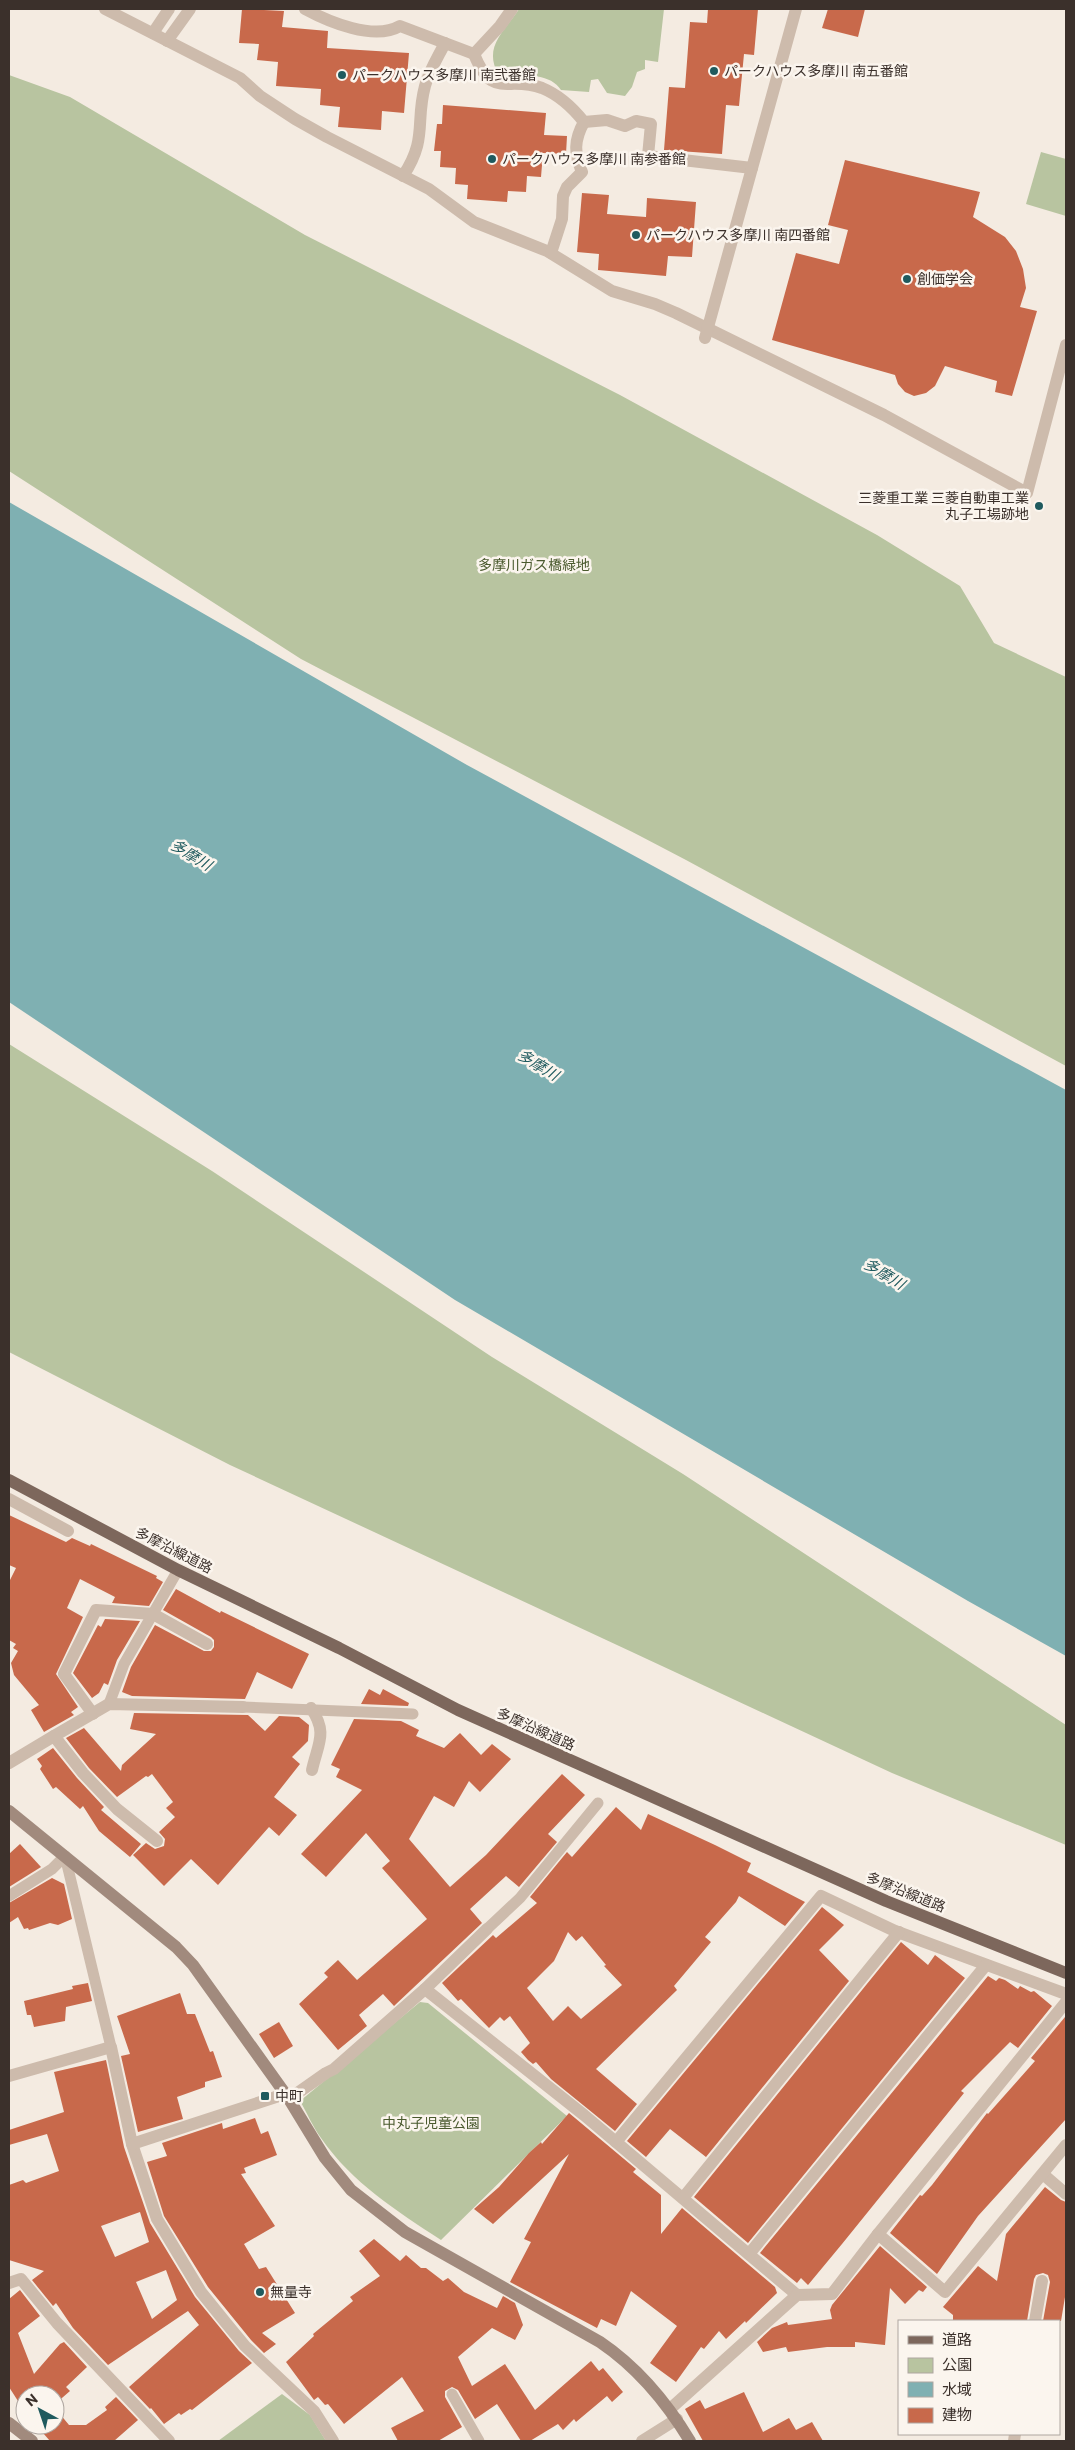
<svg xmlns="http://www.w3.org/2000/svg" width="1075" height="2450" viewBox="0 0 1075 2450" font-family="Commissioner,'Noto Sans JP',sans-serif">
<rect width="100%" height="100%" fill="#f4ebe1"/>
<g fill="#b8c4a0">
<path d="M519 9H664L658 62 645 60V69L637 72 632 87 625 96 607 93 598 79 591 80 589 92 561 90C549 71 517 76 498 74 483 46 505 31 519 9Z"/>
<path d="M9 75 70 97 305 235 620 395 877 535 960 586 994 643 1066 677V1066L686 860 301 659 9 471Z"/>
<path d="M1041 152 1066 159V216L1026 204Z"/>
<path d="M9 1044 212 1171 492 1357 683 1474 1066 1725V1845L892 1773 230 1465 9 1352Z"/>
<path d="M420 2002 428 2003 567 2116 441 2240C397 2211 352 2183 321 2138 313 2127 307 2113 300 2101Z"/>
<path d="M282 2394 310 2415 326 2441H218Z"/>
</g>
<path fill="#7fb0b2" d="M9 502 467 765 1066 1090V1656L968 1601 455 1300 9 1002Z"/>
<g fill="#c8694b" fill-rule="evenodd">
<path d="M242 9 284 11 282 27 328 31 327 48 409 53 404 113 382 111 381 130 338 127 340 107 320 105 321 89 276 86 278 62 257 60 259 44 239 43Z"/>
<path d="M708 9H758L754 55 744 54 739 106 726 105 722 154 664 150 669 87 685 88 690 22 707 23Z"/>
<path d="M828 9H865L858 37 822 28Z"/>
<path d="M443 105 546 113 544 135 567 136 566 154 543 153 541 177 527 176 526 192 508 191 507 202 467 199 468 185 455 184 456 168 440 167 441 151H434L437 124H442Z"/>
<path d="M845 160 980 192 973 217 1005 237 1016 251 1023 269 1026 288 1020 307 1037 311 1012 396 995 392 997 381 945 366 935 386 926 393 914 396 905 392 898 384 895 375 772 340 796 253 839 264 848 230 828 225Z"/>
<path d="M582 193 609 195 607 214 646 217 647 198 696 202 692 257 668 256 666 276 598 270 599 254 577 252Z"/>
<path d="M9 1515 66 1542 72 1538 90 1546 91 1544 157 1576 156 1578 163 1582 149 1606 112 1603 115 1597 80 1579 67 1608 83 1617 56 1674 78 1707 71 1712 74 1715 44 1732 31 1710 39 1705 14 1675 11 1663 18 1651 13 1648 16 1644 9 1640V1582L16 1568 9 1565Z"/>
<path d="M176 1589 220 1613 221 1611 309 1654 292 1689 257 1672 245 1699 132 1696 122 1692 131 1667 155 1625 204 1651H211L214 1647V1640L211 1637 163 1610Z"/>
<path d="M105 1619 140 1621 117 1660 108 1685 104 1683 99 1693 92 1698 73 1673 98 1625 101 1627Z"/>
<path d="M369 1689 380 1695 383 1689 409 1703 408 1706 361 1704Z"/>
<path d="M134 1713 248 1715 265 1731 279 1716 299 1717 309 1725 308 1741 292 1757 300 1764 274 1797 297 1815 279 1836 269 1827 218 1885 191 1859 164 1886 133 1855 146 1843 155 1849 164 1846 165 1839 159 1832 175 1817 166 1808 173 1802 152 1774 148 1777 146 1776 117 1797 89 1768 66 1738 84 1728 121 1771 122 1765 156 1734 130 1729Z"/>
<path d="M354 1719 401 1721 419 1730 416 1736 444 1748 460 1733 481 1755 492 1744 511 1759 480 1792 469 1781 454 1807 434 1796 409 1839 450 1887 486 1855 562 1774 585 1795 548 1834 557 1842 519 1887 506 1876 470 1909 482 1923 394 2006 383 1994 359 2015 367 2026 338 2050 299 2004 328 1977 324 1973 338 1960 357 1980 427 1919 382 1868 390 1861 366 1833 326 1877 301 1854 362 1790 336 1777 340 1769 331 1765Z"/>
<path d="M53 1748 77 1778 104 1807 101 1810 141 1844 130 1857 99 1831 83 1806 80 1809 56 1787 53 1789 40 1769 42 1766 37 1759Z"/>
<path d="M616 1807 641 1830 648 1814 715 1845 751 1863 747 1872 805 1902 785 1926 739 1896 736 1902 705 1937 711 1942 674 1986 677 1990 596 2069 637 2104 615 2131 551 2079 536 2062 533 2064 528 2060 521 2052 530 2043 510 2016 504 2021 500 2017 489 2028 461 1999 458 2001 442 1983 493 1935 496 1938 537 1903 530 1897 567 1852 572 1857ZM568 1932 576 1941 582 1936 606 1965 604 1966 622 1985 581 2019 568 2006 553 2021 527 1988 554 1961Z"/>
<path d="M20 1844 41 1867 9 1887V1854Z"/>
<path d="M52 1878 64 1884 72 1919 58 1925 50 1923 29 1930 28 1928 24 1929 18 1917 9 1923V1903Z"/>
<path d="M822 1907 844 1925 819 1950 849 1981 706 2157 670 2129 646 2157 627 2141Z"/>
<path d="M901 1942 928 1965 935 1955 965 1978 748 2243 694 2197Z"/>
<path d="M988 1976 996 1981 999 1978 1005 1980 1018 1989 1020 1986 1031 1992 1034 1991 1052 2006 1018 2048 1010 2042 961 2091 964 2093 842 2244 808 2285 801 2278 797 2283 760 2253Z"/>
<path d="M88 1983 92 2001 66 2007 65 2021 34 2027 31 2015H27L24 2001 73 1989 72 1986Z"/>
<path d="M180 1993 187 2014H195L210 2052 213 2051 222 2077 205 2082V2087L177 2097 183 2119 138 2132 121 2056 130 2054 117 2016Z"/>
<path d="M1065 2017 1066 2119 978 2216 937 2274 890 2233 920 2195 922 2196 932 2185 987 2113 988 2114 1035 2061 1031 2058Z"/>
<path d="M279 2022 293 2046 274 2058 259 2034Z"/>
<path d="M106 2060 124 2147 150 2223 195 2297 239 2351 252 2363 192 2410 190 2409 181 2415 179 2413 164 2424 151 2408 150 2409 129 2387 199 2325 188 2311 108 2365 73 2328 56 2303 53 2306 32 2280 44 2271 9 2260V2185L23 2180 26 2183 59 2171 47 2134 9 2145V2130L64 2112 54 2072ZM140 2212 149 2242 115 2257 101 2226ZM166 2270 177 2300 152 2319 136 2282Z"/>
<path d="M569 2113 636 2169 633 2172 661 2195V2234L682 2208 775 2287 777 2293 746 2323 745 2321 726 2339 719 2331 704 2349 701 2347 676 2382 650 2363 677 2326 631 2291 616 2326 601 2319 597 2328 510 2282 531 2242 524 2239 569 2154 493 2224 474 2209 499 2187 529 2153 541 2142 542 2144Z"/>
<path d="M255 2118 261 2134 268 2131 277 2155 244 2168 246 2173 241 2174 275 2226 244 2244 259 2269 266 2267 295 2313 262 2333 276 2344 264 2353 251 2340 208 2287 164 2216 147 2162 167 2156 162 2143 222 2123 223 2129Z"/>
<path d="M1045 2187 1061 2200 1066 2202V2291L1061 2321H1043L1050 2282 1048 2275 1043 2273 1036 2275 1034 2279 1027 2321H953V2315L943 2307 978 2266 997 2281 1006 2234Z"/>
<path d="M374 2239 400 2261 406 2255 421 2268H426L443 2281 448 2278 464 2292 497 2308 503 2296 515 2303 523 2325 515 2340 492 2328 458 2357 472 2386 505 2364 535 2410 591 2361 599 2371 603 2368 623 2392 612 2402 607 2396 576 2422 574 2419 563 2430 558 2424 530 2441H521L497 2404 475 2419 458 2390 452 2387 445 2391V2397L462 2427 438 2441H398L391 2428 424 2411 402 2377 344 2424 328 2404 325 2405 318 2397 314 2400 286 2362 314 2336 313 2334 353 2301 350 2297 380 2276 359 2251Z"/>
<path d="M880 2246 927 2287 923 2292 919 2290 905 2304 890 2288 885 2345 855 2342V2347H827L788 2352 786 2347 763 2352 757 2342 772 2328 787 2322 788 2325 832 2319 830 2310 832 2305Z"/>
<path d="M20 2290 40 2316 18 2333 34 2374 60 2344 64 2342 87 2367 66 2387 70 2391 55 2404V2395H25V2412L9 2387V2299Z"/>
<path d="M744 2392 763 2432 789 2418 796 2430 812 2422 823 2441H703L685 2409 700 2400 705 2409Z"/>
<path d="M116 2397 138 2420 114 2441H50L36 2425H55V2408L69 2425H86L107 2410 105 2407Z"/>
</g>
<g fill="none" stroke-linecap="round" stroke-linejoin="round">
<g stroke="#cdbbac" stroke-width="11">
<path d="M109 1704 124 1664 178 1570"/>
<path d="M243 1707 413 1714"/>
<path d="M65 1856 111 2047"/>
<path d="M9 1896 52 1869 65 1856"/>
<path d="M487 1929 520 1898 598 1803"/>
<path d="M452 2394 479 2441"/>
</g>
<g stroke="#cdbbac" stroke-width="12">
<path d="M105 9 240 78 260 96 295 119 327 137 429 189 474 222 547 251 612 291 655 304 676 313 884 415 1027 493 1066 345"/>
<path d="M305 9C329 22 374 41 400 26L474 54 500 26 512 9"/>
<path d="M153 33 169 9"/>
<path d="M167 41 190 9"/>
<path d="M474 54C493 101 506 75 542 88 559 95 573 108 584 122L607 120 625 126 636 121 651 124 648 156 752 168"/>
<path d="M403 176C428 138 415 123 425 86 429 71 438 57 445 43"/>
<path d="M551 253 562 219 563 196 567 187 582 172C574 153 574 140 584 122"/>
<path d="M705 338 796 9"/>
<path d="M9 1499 68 1531"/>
<path d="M311 1708C328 1733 318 1743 312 1770"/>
<path d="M93 1714 64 1674 96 1610 153 1614 207 1644"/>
<path d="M9 1763 54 1736"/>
<path d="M157 1841 117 1809 83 1773 54 1736 109 1704 243 1707"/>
<path d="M425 1989 584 2115 797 2295"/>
<path d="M9 2076 111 2047 132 2144 157 2219 201 2292 226 2323 245 2346 314 2411 333 2441"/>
<path d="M289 2099 326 2073 334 2069 425 1989 487 1929"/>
<path d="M616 2142 821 1896 895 1931 1066 1994"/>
<path d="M132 2144 285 2094"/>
<path d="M1044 2175 1066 2194"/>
<path d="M683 2198 899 1932"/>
<path d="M878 2234 945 2292 1066 2145"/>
<path d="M749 2254 986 1965"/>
<path d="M9 2283 21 2279 57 2323 169 2441"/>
<path d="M1035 2321 1042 2281"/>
<path d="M670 2409 797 2295 832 2294 878 2234 1066 2002"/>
<path d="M642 2441 677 2419"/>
<path d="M1014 2441 1015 2434"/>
</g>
<g stroke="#a18a7d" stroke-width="12">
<path d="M9 1811 176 1947 193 1965 289 2099 325 2158 351 2190 405 2232 600 2342C637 2367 667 2403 690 2441"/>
<path d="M9 2423 32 2441"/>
</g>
<path stroke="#7d675c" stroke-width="12" d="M9 1480 178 1570 339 1648 458 1710 886 1901 1066 1973"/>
</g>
<g fill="#1f5a5e" stroke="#fbf5ee" stroke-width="2">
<circle cx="714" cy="71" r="5"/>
<circle cx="342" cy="75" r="5"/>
<circle cx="492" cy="159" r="5"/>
<circle cx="636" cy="235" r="5"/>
<circle cx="907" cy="279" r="5"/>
<circle cx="1039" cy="506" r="5"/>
<rect x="260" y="2091" width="10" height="10" rx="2.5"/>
<circle cx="260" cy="2292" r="5"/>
</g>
<g text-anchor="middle" stroke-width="5" stroke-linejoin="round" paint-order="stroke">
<g font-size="14" fill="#3b302b" stroke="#fbf5ee" text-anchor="start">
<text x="724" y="76">パークハウス多摩川 南五番館</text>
<text x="352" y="80">パークハウス多摩川 南弐番館</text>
<text x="502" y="164">パークハウス多摩川 南参番館</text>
<text x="646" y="240">パークハウス多摩川 南四番館</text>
<text x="917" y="284">創価学会</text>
<text x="1029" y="503" text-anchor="end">三菱重工業 三菱自動車工業<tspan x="1029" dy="16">丸子工場跡地</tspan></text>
<text x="275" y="2101">中町</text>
<text x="270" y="2297">無量寺</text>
</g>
<g font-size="14" fill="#4a5a2e" stroke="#fbf5ee">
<text x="534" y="570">多摩川ガス橋緑地</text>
<text x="431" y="2128">中丸子児童公園</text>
</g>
<g font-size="14" fill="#3b302b" stroke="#fbf5ee">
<text transform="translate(174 1550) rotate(27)" y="5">多摩沿線道路</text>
<text transform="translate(536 1729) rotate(24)" y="5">多摩沿線道路</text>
<text transform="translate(906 1892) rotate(22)" y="5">多摩沿線道路</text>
</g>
<g font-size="15" font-style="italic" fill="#1f5a5e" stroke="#fbf5ee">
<text transform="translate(191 855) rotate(31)" y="5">多摩川</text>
<text transform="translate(538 1065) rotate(31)" y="5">多摩川</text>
<text transform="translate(884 1274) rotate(31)" y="5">多摩川</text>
</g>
</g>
<rect width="1075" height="2450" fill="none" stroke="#3b302b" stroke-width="20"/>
<rect x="898" y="2320" width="162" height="115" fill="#fbf5ee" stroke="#aea6a0"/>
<rect x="908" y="2336" width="25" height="8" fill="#7d675c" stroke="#aea6a0"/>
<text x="942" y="2345" font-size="15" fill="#3b302b">道路</text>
<rect x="908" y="2358" width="25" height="15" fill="#b8c4a0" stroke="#aea6a0"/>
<text x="942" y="2370" font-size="15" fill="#3b302b">公園</text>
<rect x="908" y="2382" width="25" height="15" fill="#7fb0b2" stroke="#aea6a0"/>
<text x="942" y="2395" font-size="15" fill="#3b302b">水域</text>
<rect x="908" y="2408" width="25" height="15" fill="#c8694b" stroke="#aea6a0"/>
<text x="942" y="2420" font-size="15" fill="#3b302b">建物</text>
<g transform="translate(40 2410) rotate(320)"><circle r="24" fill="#fbf5ee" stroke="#aea6a0"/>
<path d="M0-4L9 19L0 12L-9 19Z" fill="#1f5a5e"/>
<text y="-8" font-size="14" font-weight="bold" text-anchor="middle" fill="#3b302b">N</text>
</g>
</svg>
